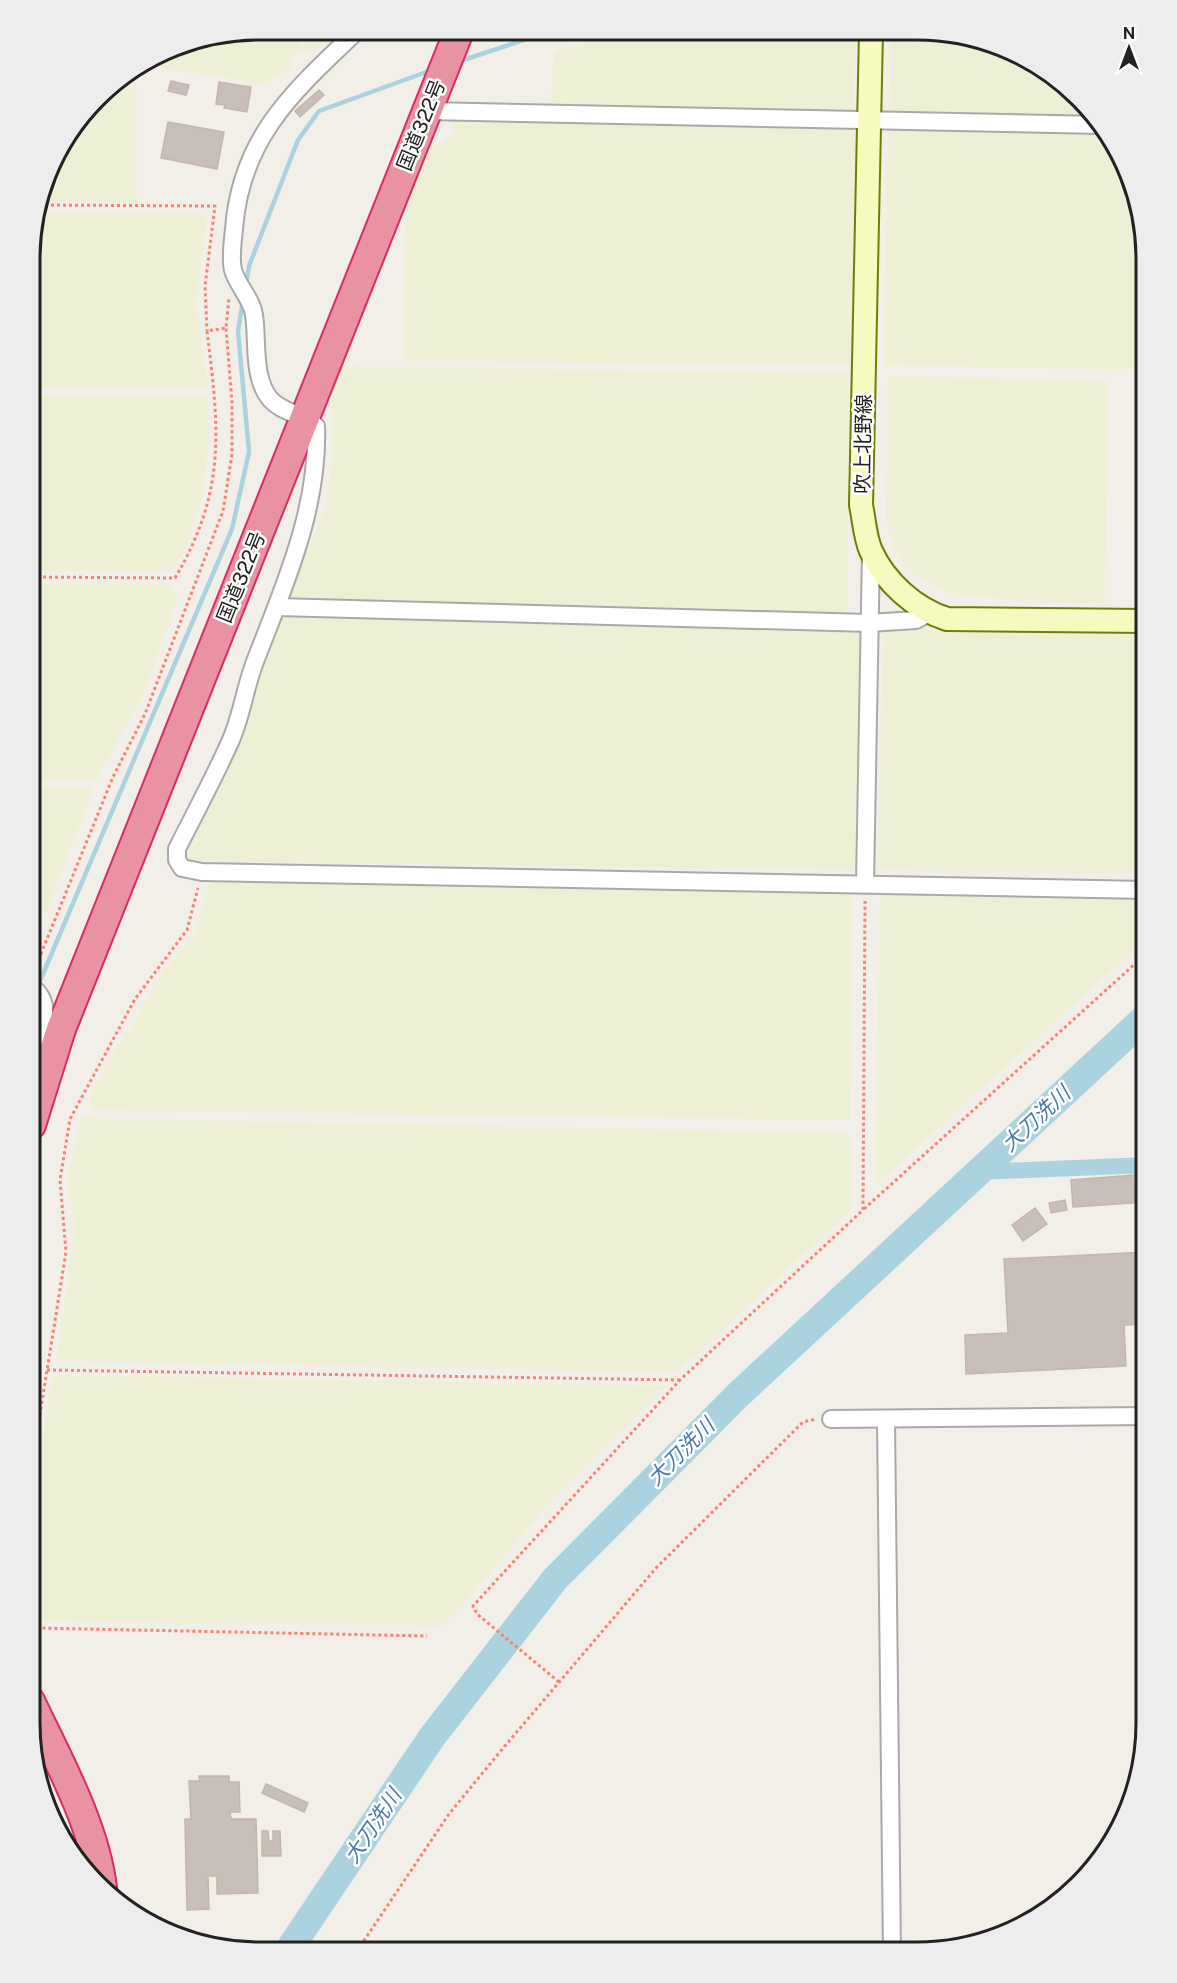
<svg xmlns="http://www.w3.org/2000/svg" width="1177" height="1983" viewBox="0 0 1177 1983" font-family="'Public Sans','Noto Sans JP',sans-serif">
<rect width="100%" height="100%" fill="#f2efe9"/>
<g fill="#eef0d5">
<path d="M260 30H301V50L293 55 290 70 262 84 143 65 172 47Z"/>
<path d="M305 30H339L311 54 305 53Z"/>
<path d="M624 31 855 32 854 112 551 104 554 52Z"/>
<path d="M891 32H948L1006 48 1057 78 1097 118 889 113Z"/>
<path d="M136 70 137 202H41L54 158 108 87Z"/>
<path d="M454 119 852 129 858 137 850 364 403 361 406 208 426 149 443 143 452 133Z"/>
<path d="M888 130 1108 134 1130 172 1147 260V370L884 365Z"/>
<path d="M204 213 207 222 196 303 208 388H32V230L37 214Z"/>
<path d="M340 366 850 374 847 612 295 603 289 595 309 550 327 501 332 451 331 391Z"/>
<path d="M888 376 1108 381 1105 604 1009 600 949 592 923 580 904 566 891 542 886 516Z"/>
<path d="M32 395H207L209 428 204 492 185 549 177 563 170 570 31 571Z"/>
<path d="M169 583 177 600 143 695 97 779H31V584Z"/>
<path d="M279 616 861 627 855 870 191 861 187 854 254 702 262 657Z"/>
<path d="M883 629 1147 633V874L878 870Z"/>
<path d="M31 787H94L31 953Z"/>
<path d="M211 879 853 893 850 1120 92 1110 89 1095 110 1057 133 1025 159 976 193 937Z"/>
<path d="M888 892 1147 899V938L878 1183 875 1177 880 898Z"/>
<path d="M81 1118 843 1133 852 1139V1209L679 1370 666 1372 56 1361 75 1224 67 1182Z"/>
<path d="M58 1375 667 1386 556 1495 444 1626 43 1621 30 1585V1475L42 1445 52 1378Z"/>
</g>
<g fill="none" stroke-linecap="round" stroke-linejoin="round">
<g stroke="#aad3df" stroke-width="4.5">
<path d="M457 62 551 31"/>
<path d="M246 284 249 266 298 140 319 111 432 70"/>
<path d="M37 988 232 529 249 452 238 331 243 301"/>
</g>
<path stroke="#aad3df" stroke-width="16" d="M978 1172 1147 1165"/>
<path stroke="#aad3df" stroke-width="28" d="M288 1951 432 1737 555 1579 738 1395 1147 1016"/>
</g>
<g fill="#c7bfb8" stroke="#c4b6ab" stroke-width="1.5">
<path d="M171 81 189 85 186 95 168 91Z"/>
<path d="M219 82 251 87 247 112 224 108 225 105 216 104Z"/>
<path d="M319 90 324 95 300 117 295 111Z"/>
<path d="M168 122 224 132 217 169 161 158Z"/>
<path d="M1147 1174V1202L1073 1207 1071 1180Z"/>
<path d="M1065 1200 1067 1210 1051 1213 1049 1203Z"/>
<path d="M1035 1208 1047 1224 1023 1241 1012 1225Z"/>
<path d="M1147 1252V1324L1124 1325 1126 1366 966 1374 965 1335 1008 1333 1004 1259Z"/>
<path d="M199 1776H229V1782H239L240 1812H230L231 1819H256L258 1893 217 1894V1876H208L209 1909 187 1910 185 1819H191L189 1781H200Z"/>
<path d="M266 1784 308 1803 304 1812 262 1793Z"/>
<path d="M262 1831H268L269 1841H273V1831H280L281 1856H262Z"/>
</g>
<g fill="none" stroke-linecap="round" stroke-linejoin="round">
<g stroke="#a9a9a9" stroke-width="20">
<g id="street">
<path d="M358 30C295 90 241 136 234 229 233 241 230 257 233 270 237 285 252 299 254 315 258 340 252 377 270 399 282 413 302 413 316 426 319 508 285 584 256 659 245 686 242 716 230 742 214 778 195 813 177 849V860L182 868 202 872 1147 890"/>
<path d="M427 111 1103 125"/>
<path d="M277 607 869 623 916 620 929 613"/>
<path d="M865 884 871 551"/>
<path d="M31 986C59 1008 34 1031 35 1060 35 1067 40 1076 43 1082"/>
<path d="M831 1419 1147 1416"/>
<path d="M886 1420 892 1953"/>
</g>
</g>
<g stroke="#707d05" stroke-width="26">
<path id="secondary" d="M871 32 861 505C864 519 865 538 871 551 885 582 915 609 947 619L1147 621"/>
</g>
<g stroke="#dc2a67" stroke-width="32">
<g id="highway">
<path d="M31 1125 61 1029 459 31"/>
<path d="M30 1701C57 1758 95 1826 102 1888"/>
</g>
</g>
<g stroke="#fa8072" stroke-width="3" stroke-dasharray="3 3" stroke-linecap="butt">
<path d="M39 205 215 206 205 286 207 331"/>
<path d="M31 577 175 578C227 490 219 428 207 331L226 328 229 298"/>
<path d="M34 971 113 777 145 714 223 511 232 454V403L226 328"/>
<path d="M864 1209 1147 953"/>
<path d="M47 1370 680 1380"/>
<path d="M30 1450 37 1433 66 1252 60 1180 70 1119 135 999 187 930 198 888"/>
<path d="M30 1617 38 1628 427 1636"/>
<path d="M30 1635 35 1625"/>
<path d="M30 1672 34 1681"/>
<path d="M559 1682 477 1614 473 1606 680 1380 863 1210 865 901"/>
<path d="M357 1951 449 1814 499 1753 656 1568 803 1422 817 1419"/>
</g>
<use href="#street" stroke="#fff" stroke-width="16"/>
<use href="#secondary" stroke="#f7fabf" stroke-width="22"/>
<use href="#highway" stroke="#e892a2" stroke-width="28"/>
</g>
<g text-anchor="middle" stroke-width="5" stroke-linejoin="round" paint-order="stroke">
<g font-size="20" fill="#222" stroke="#fff">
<text transform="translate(421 125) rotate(-68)" y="7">国道322号</text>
<text transform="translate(863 444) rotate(-89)" y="7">吹上北野線</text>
<text transform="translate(241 577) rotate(-68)" y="7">国道322号</text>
</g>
<g font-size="21" font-style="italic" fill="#4a7aab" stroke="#fff">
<text transform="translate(1036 1119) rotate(-43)" y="7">大刀洗川</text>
<text transform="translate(681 1452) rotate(-45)" y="7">大刀洗川</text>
<text transform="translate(373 1826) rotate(-56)" y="7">大刀洗川</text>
</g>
</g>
<path d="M0 0H1177V1983H0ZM259 40H917A219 219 0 0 1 1136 259V1723A219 219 0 0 1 917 1942H259A219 219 0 0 1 40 1723V259A219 219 0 0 1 259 40Z" fill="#ededed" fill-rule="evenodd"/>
<path fill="none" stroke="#222" stroke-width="3" d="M259 40H917A219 219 0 0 1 1136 259V1723A219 219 0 0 1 917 1942H259A219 219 0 0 1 40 1723V259A219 219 0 0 1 259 40Z"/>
<g transform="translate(1129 48)" stroke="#ffffff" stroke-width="4.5" paint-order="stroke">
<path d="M0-4.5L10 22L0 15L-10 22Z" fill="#222222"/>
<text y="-9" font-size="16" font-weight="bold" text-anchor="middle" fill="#222222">N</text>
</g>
</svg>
